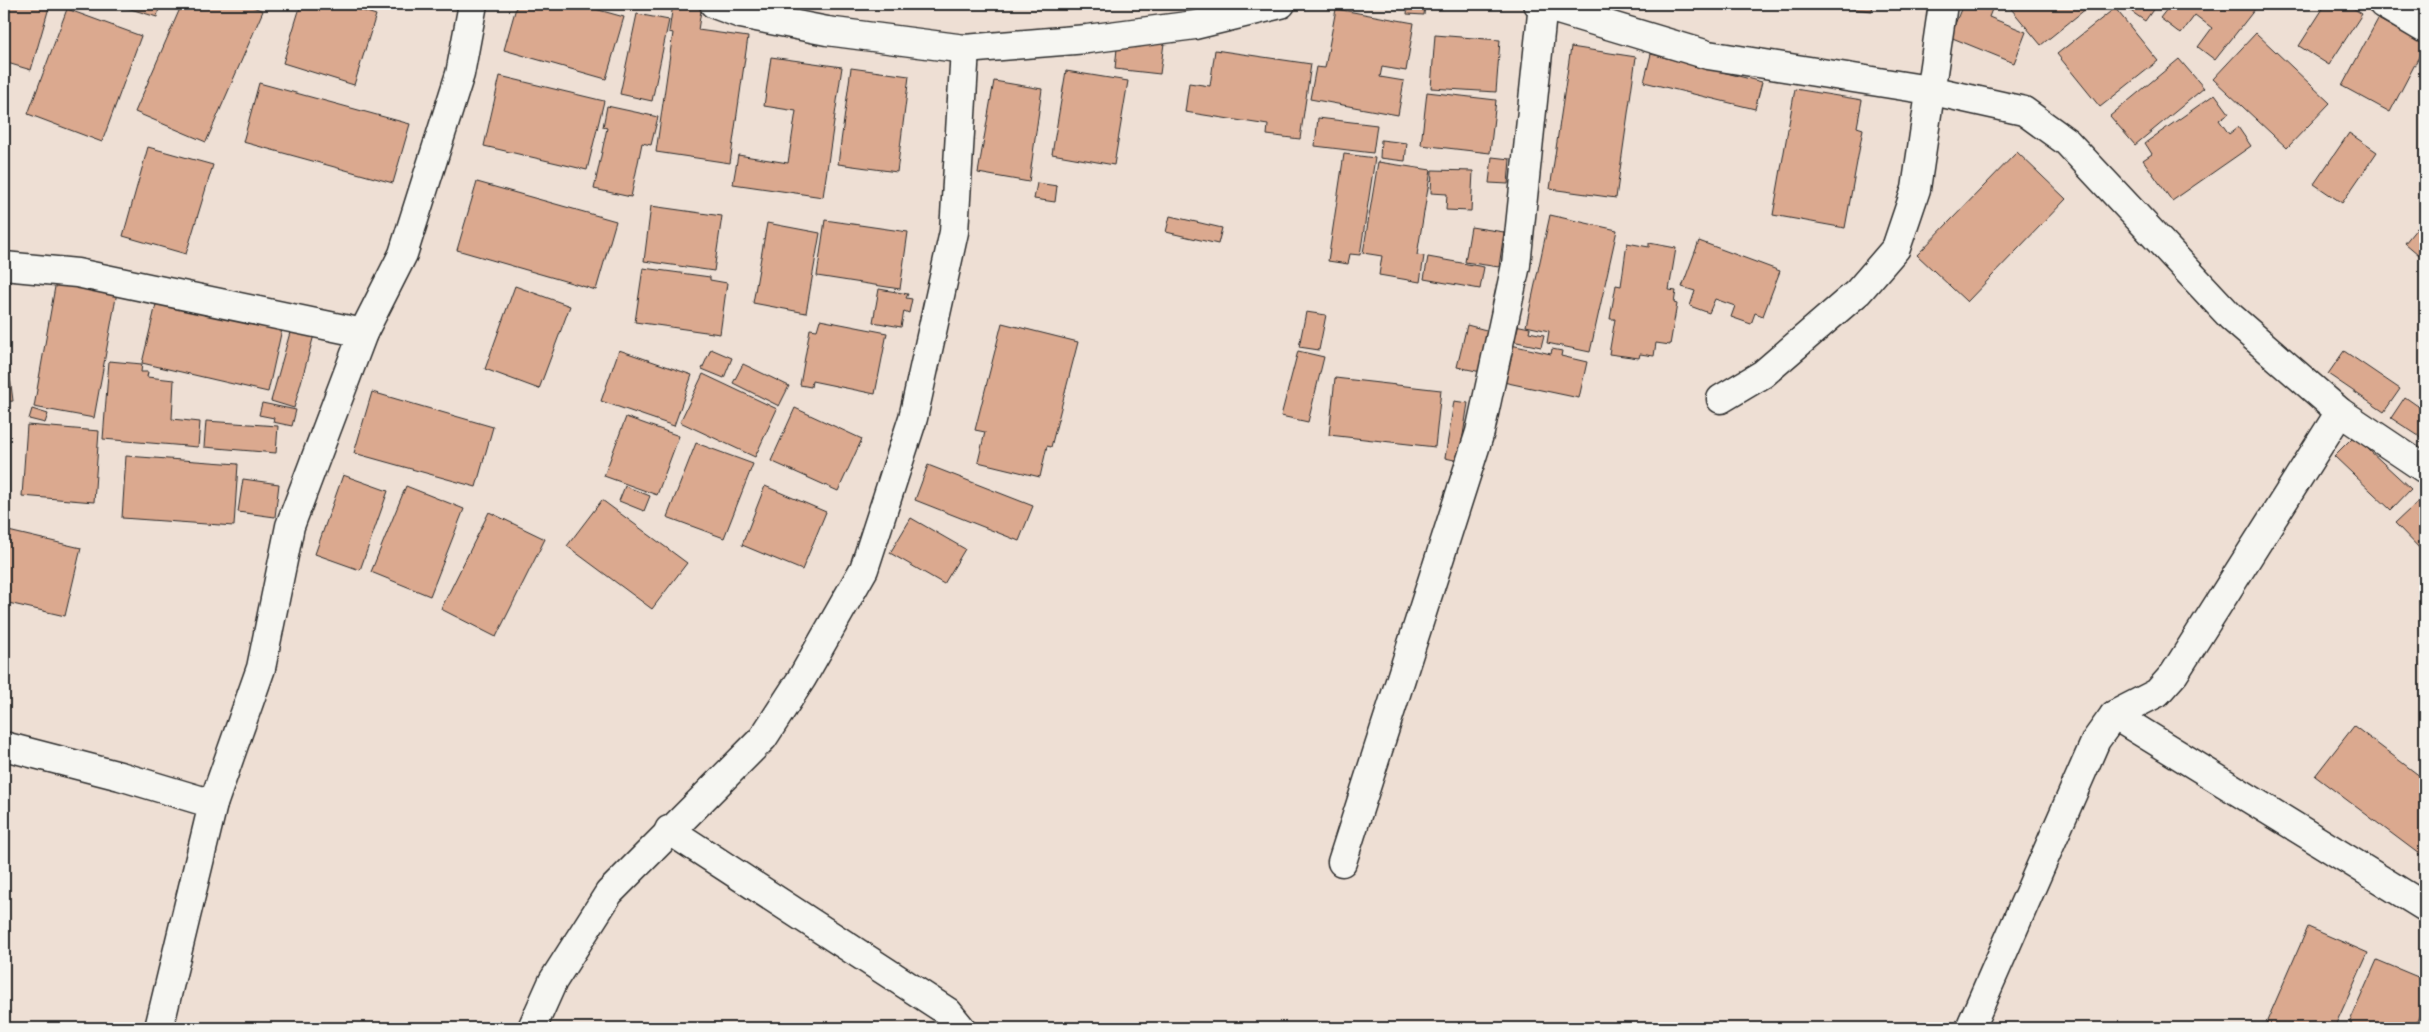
<svg xmlns="http://www.w3.org/2000/svg" width="2429" height="1032" viewBox="0 0 2429 1032" font-family="'Shantell Sans',sans-serif">
<rect width="100%" height="100%" fill="#eedfd4"/>
<filter id="ink" filterUnits="userSpaceOnUse"><feTurbulence type="fractalNoise" baseFrequency=".02" numOctaves="2"/><feDisplacementMap in="SourceGraphic" scale="10" xChannelSelector="R" yChannelSelector="G"/><feConvolveMatrix kernelMatrix="1 2 1 2 8 2 1 2 1" color-interpolation-filters="sRGB"/></filter>
<g filter="url(#ink)">
<g fill="#dba98f" stroke="#2b2b2b">
<path d="M4 4H50L31 70 4 62Z"/>
<path d="M114 4H160L157 17Z"/>
<path d="M182 4H246L263 11 206 142 135 112Z"/>
<path d="M301 4H341L376 15 354 85 283 63Z"/>
<path d="M517 4H577L624 17 606 79 504 50Z"/>
<path d="M673 4H702L698 30 748 37 730 163 656 152 673 33 669 32Z"/>
<path d="M1408 4H1425L1424 15 1407 14Z"/>
<path d="M1825 4H1873L1872 11 1825 6Z"/>
<path d="M1963 4H1994L1989 17 2026 32 2014 63 1950 37Z"/>
<path d="M2007 4H2092L2041 45Z"/>
<path d="M2123 4H2157L2145 21 2122 5Z"/>
<path d="M2171 4H2259L2215 60 2198 47 2212 28 2195 15 2181 34 2160 18Z"/>
<path d="M2326 4H2347L2362 14 2329 65 2299 46Z"/>
<path d="M2115 8 2158 61 2100 107 2057 54Z"/>
<path d="M67 9 141 36 102 142 28 114Z"/>
<path d="M1336 9 1414 23 1406 71 1382 67 1380 77 1404 81 1398 115 1310 99 1316 67 1325 68Z"/>
<path d="M637 14 669 20 652 101 620 94Z"/>
<path d="M2378 19 2425 45 2390 112 2342 86Z"/>
<path d="M2256 33 2330 103 2287 148 2213 79Z"/>
<path d="M1435 35 1500 40 1496 92 1431 88Z"/>
<path d="M1118 38 1164 43 1160 74 1115 69Z"/>
<path d="M1571 47 1636 57 1616 198 1550 189Z"/>
<path d="M1215 50 1311 64 1300 139 1267 135 1268 125 1185 112 1189 83 1210 86Z"/>
<path d="M1651 54 1762 82 1755 109 1644 82Z"/>
<path d="M771 57 842 67 823 197 733 184 738 155 788 163 796 111 764 106Z"/>
<path d="M2179 59 2204 88 2135 145 2110 116Z"/>
<path d="M851 68 909 76 897 172 838 164Z"/>
<path d="M1066 71 1128 81 1114 165 1052 154Z"/>
<path d="M500 76 604 101 587 170 484 146Z"/>
<path d="M994 81 1042 89 1029 182 978 173Z"/>
<path d="M259 83 410 124 393 183 243 142Z"/>
<path d="M1795 89 1862 100 1857 127 1863 129 1845 228 1773 215Z"/>
<path d="M1427 92 1496 100 1490 153 1421 145Z"/>
<path d="M2215 94 2229 113 2219 120 2229 134 2238 127 2251 146 2172 201 2143 160 2152 154 2145 143Z"/>
<path d="M607 106 658 117 651 145 642 143 631 197 594 189 607 128 603 127Z"/>
<path d="M1318 118 1377 125 1373 153 1315 146Z"/>
<path d="M2349 133 2377 152 2342 203 2314 184Z"/>
<path d="M1381 140 1407 143 1405 161 1380 158Z"/>
<path d="M148 147 213 165 186 254 123 236Z"/>
<path d="M2017 152 2066 199 1967 302 1917 255Z"/>
<path d="M1344 154 1375 158 1360 255 1350 254 1348 264 1328 261Z"/>
<path d="M1492 157 1510 159 1508 184 1489 183Z"/>
<path d="M1378 162 1431 170 1417 255 1424 256 1420 282 1379 275 1382 256 1363 253Z"/>
<path d="M1432 170 1473 171 1471 211 1446 210 1447 194 1431 193Z"/>
<path d="M477 182 616 221 596 290 457 250Z"/>
<path d="M1037 183 1057 186 1055 202 1034 199Z"/>
<path d="M651 206 722 216 714 271 644 261Z"/>
<path d="M1550 215 1617 230 1590 352 1547 343 1549 331 1526 326Z"/>
<path d="M1170 216 1222 228 1218 244 1166 232Z"/>
<path d="M2425 218V260L2405 243Z"/>
<path d="M825 220 908 232 900 289 817 276Z"/>
<path d="M767 223 820 233 806 313 753 303Z"/>
<path d="M1471 227 1504 232 1499 267 1465 262Z"/>
<path d="M1699 241 1780 271 1763 316 1755 313 1751 324 1731 317 1735 306 1715 299 1709 313 1690 306 1695 291 1682 287Z"/>
<path d="M1627 243 1649 247V243L1676 248 1669 290 1676 291 1674 303 1677 304 1670 345 1656 343 1654 356 1640 354 1639 358 1609 354 1615 319H1610L1616 285 1621 286Z"/>
<path d="M1428 257 1484 267 1480 289 1424 279Z"/>
<path d="M643 268 710 277V280L727 283 720 334 635 322Z"/>
<path d="M56 281 117 292 94 418 34 407Z"/>
<path d="M515 286 570 306 539 389 485 369Z"/>
<path d="M879 289 908 294 906 298 912 299 909 313 904 311 901 327 873 322Z"/>
<path d="M157 300 282 329 268 392 142 363Z"/>
<path d="M1306 312 1326 315 1319 350 1299 347Z"/>
<path d="M820 320 887 333 875 394 812 381 811 387 800 385 810 329 817 330Z"/>
<path d="M1002 323 1078 342 1051 447 1047 446 1040 477 978 462 985 432 975 430Z"/>
<path d="M1467 325 1490 331 1481 372 1457 367Z"/>
<path d="M1515 325 1530 328 1529 332 1544 335 1541 347 1512 341Z"/>
<path d="M4 328 13 401 4 402Z"/>
<path d="M291 329 314 335 294 408 271 401Z"/>
<path d="M1511 345 1551 354 1552 349 1562 351 1561 356 1587 362 1579 398 1503 382Z"/>
<path d="M711 349 732 358 724 378 702 369Z"/>
<path d="M619 350 692 375 674 426 601 401Z"/>
<path d="M1298 351 1324 357 1308 422 1281 416Z"/>
<path d="M2344 351 2400 389 2384 412 2328 374Z"/>
<path d="M109 361 142 364 141 372H148L147 377 174 380 172 419 200 422 198 447 103 439Z"/>
<path d="M743 364 789 386 779 406 733 383Z"/>
<path d="M703 374 777 409 755 457 680 422Z"/>
<path d="M1335 378 1441 390 1435 447 1329 435Z"/>
<path d="M372 392 493 427 476 487 354 453Z"/>
<path d="M2405 397 2425 411V440L2391 418Z"/>
<path d="M1454 401 1468 403 1459 461 1445 458Z"/>
<path d="M262 403 296 410 292 426 273 422 274 418 259 415Z"/>
<path d="M795 408 862 439 838 491 771 461Z"/>
<path d="M32 409 48 414 45 423 29 419Z"/>
<path d="M626 417 679 436 657 495 604 476Z"/>
<path d="M206 421 278 426 276 453 204 447Z"/>
<rect x="4" y="423" width="5" height="79"/>
<path d="M27 425 99 431 94 502 22 496Z"/>
<path d="M2354 436 2411 489 2391 510 2334 456Z"/>
<path d="M696 443 753 464 724 538 667 517Z"/>
<path d="M126 456 238 464 234 526 122 518Z"/>
<path d="M928 465 1033 506 1019 541 915 500Z"/>
<path d="M343 475 388 491 360 570 315 554Z"/>
<path d="M243 479 279 484 275 517 238 512Z"/>
<path d="M406 486 464 509 430 596 371 572Z"/>
<path d="M625 486 650 496 644 511 619 501Z"/>
<path d="M765 486 826 512 802 570 742 545Z"/>
<path d="M2425 495V554L2395 523Z"/>
<path d="M602 500 687 563 652 609 567 546Z"/>
<path d="M489 512 545 539 496 637 441 609Z"/>
<path d="M911 518 965 549 944 584 890 553Z"/>
<path d="M4 530 81 548 65 616 4 602Z"/>
<path d="M2354 726 2425 780V854L2423 857 2315 776Z"/>
<path d="M2308 927 2368 953 2334 1028H2264Z"/>
<path d="M2377 960 2425 980V1003L2414 1028H2347Z"/>
</g>
<g fill="none" stroke-linecap="round" stroke-linejoin="round">
<g stroke="#2b2b2b" stroke-width="31">
<g id="minor">
<path d="M714 4 741 14 827 31 965 49 1087 39 1195 25 1281 4"/>
<path d="M1538 4 1708 55 1929 90 2024 111 2067 142 2231 317 2340 412 2425 469"/>
<path d="M2383 4 2425 29"/>
<path d="M4 266 77 273 363 333"/>
<path d="M1721 399 1763 374 1858 292 1896 248 1916 189 1943 4"/>
<path d="M2114 715 2425 907"/>
<path d="M4 746 120 776 213 804"/>
<path d="M669 830 948 1012 961 1028"/>
<path d="M1342 862 1480 432 1516 265 1543 4"/>
<path d="M159 1028 213 804 261 668 290 526 363 333 403 254 460 74 473 4"/>
<path d="M532 1028 553 981 609 893 763 738 802 678 864 569 913 418 954 232 965 49"/>
<path d="M1970 1028 2096 740 2114 715 2157 693 2174 674 2340 412"/>
</g>
</g>
<use href="#minor" stroke="#f6f6f2" stroke-width="28"/>
</g>
</g>
<rect width="2429" height="1032" fill="none" stroke="#f6f6f2" stroke-width="20"/>
<rect x="10" y="10" width="2409" height="1012" fill="none" stroke="#2b2b2b" stroke-width="2" filter="url(#ink)"/>
</svg>
